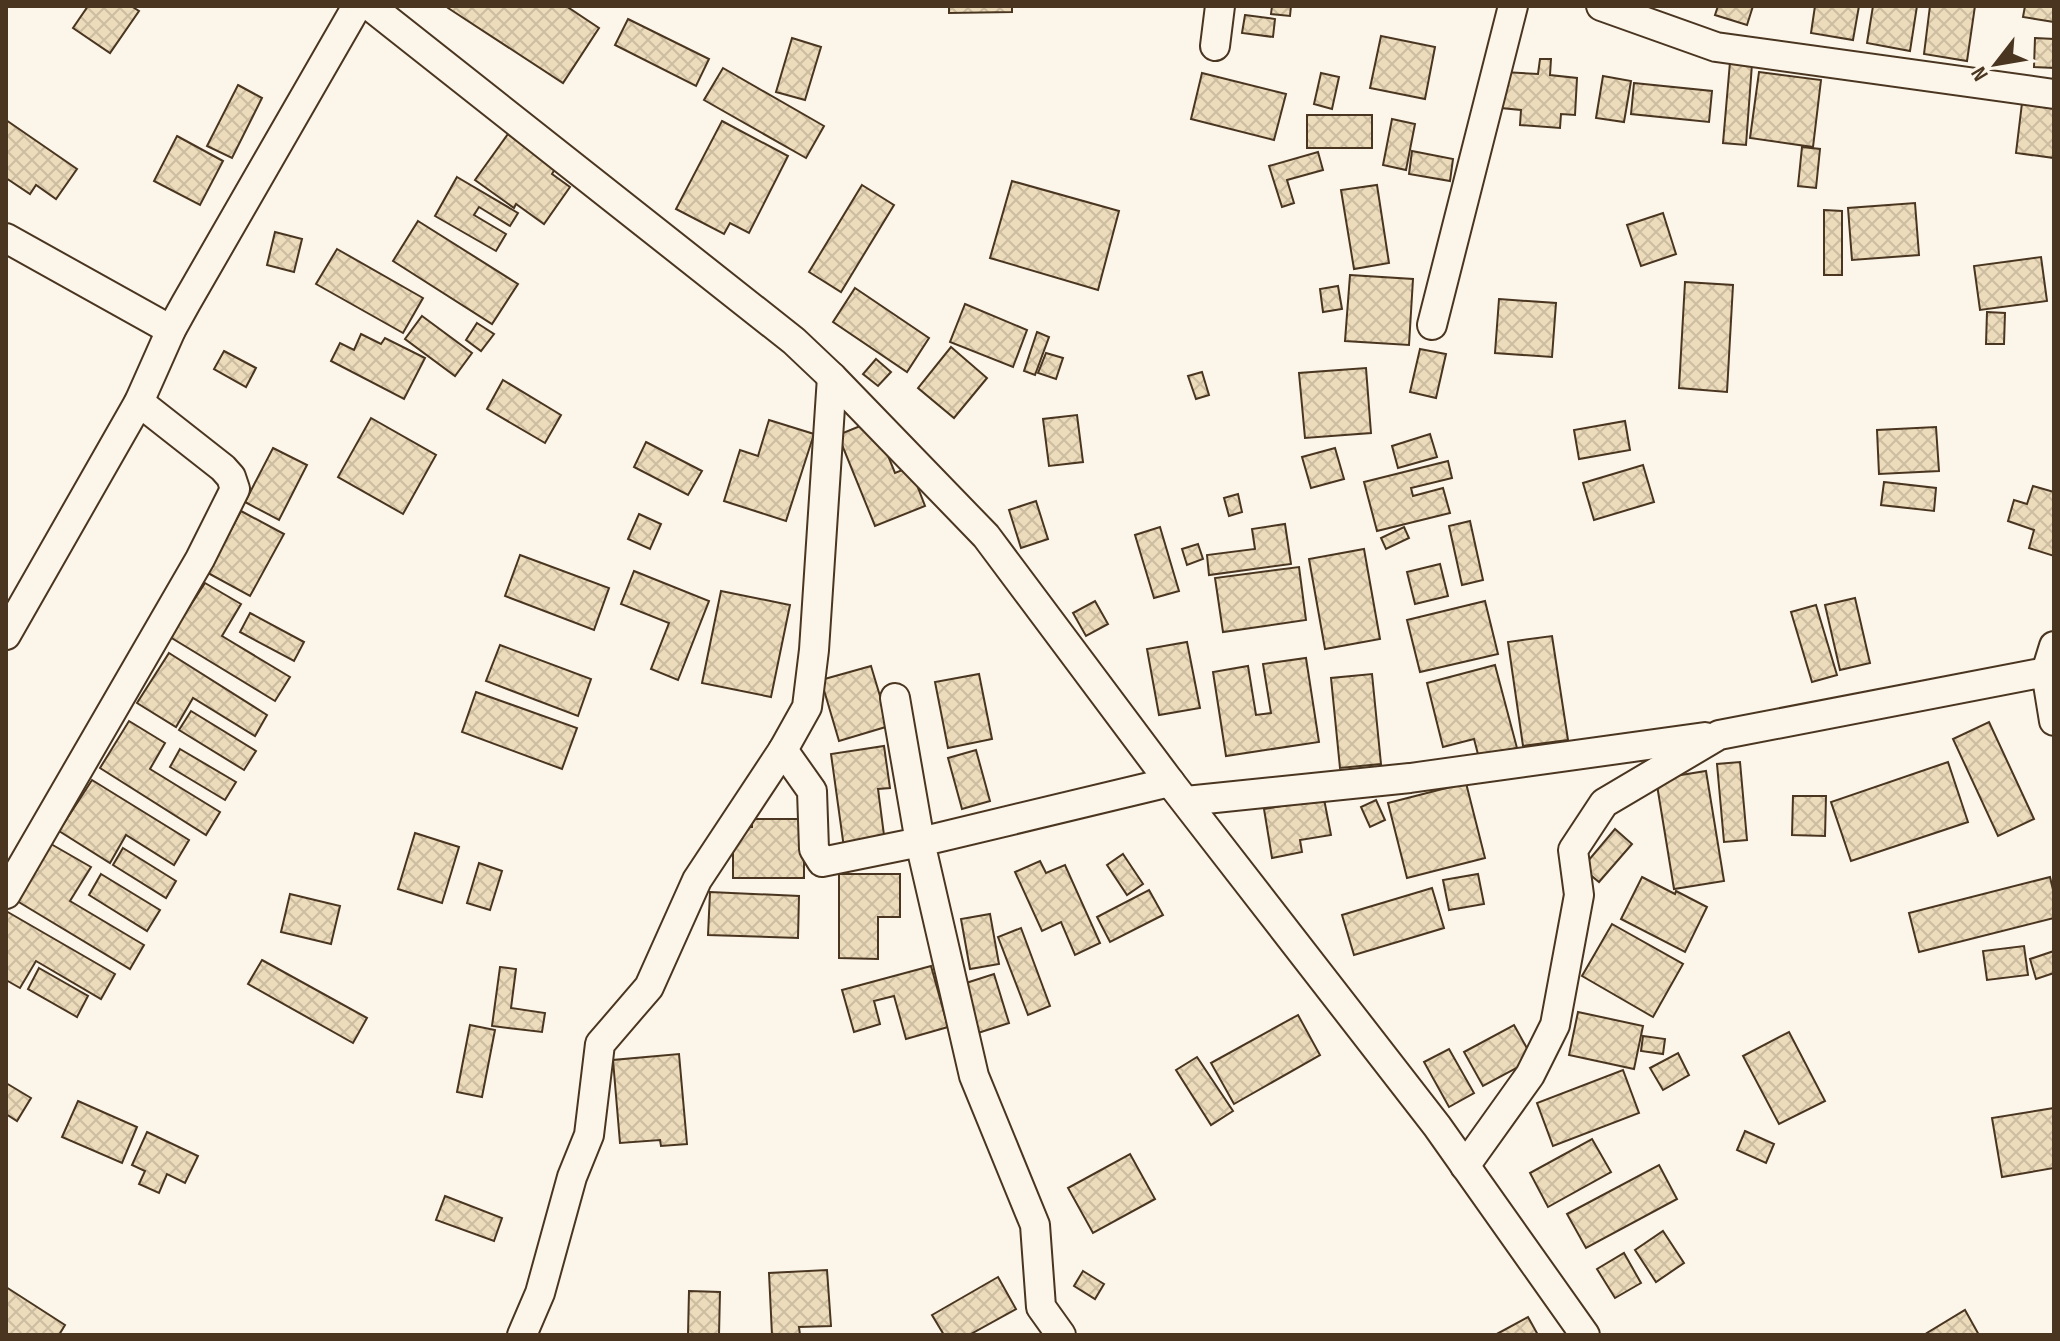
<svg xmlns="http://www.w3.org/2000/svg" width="2060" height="1341" viewBox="0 0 2060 1341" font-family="'Sofia Sans Condensed',sans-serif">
<defs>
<pattern id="building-cross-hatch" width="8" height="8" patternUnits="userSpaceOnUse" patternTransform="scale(2)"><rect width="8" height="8" fill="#ecdcbc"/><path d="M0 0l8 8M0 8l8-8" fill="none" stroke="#ccbda1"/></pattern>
</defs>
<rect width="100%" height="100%" fill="#fbf6e9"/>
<g fill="url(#building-cross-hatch)" stroke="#4a3520" stroke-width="2">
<path d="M88 6H131L139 11 110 53 73 28Z"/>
<path d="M449 6H566L599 28 563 83 448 8Z"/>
<path d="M949 6H1012V12L949 13Z"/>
<path d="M1272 6H1291L1290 16 1271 14Z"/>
<path d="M1718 6H1753L1747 25 1715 15Z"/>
<path d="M1815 6H1859L1853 40 1811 33Z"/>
<path d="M1873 6H1917L1910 51 1867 43Z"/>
<path d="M1930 6H1975L1967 61 1924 54Z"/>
<path d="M2025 6H2054V22L2023 17Z"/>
<path d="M1245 15 1275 19 1273 37 1242 33Z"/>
<path d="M628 19 709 59 696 86 615 45Z"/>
<path d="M1381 36 1435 47 1425 99 1370 88Z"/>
<path d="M792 38 821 47 805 100 776 92Z"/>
<path d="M2035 38 2054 39V68L2034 67Z"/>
<path d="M1540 59H1551L1550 75 1577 78 1575 115 1561 114 1560 128 1520 125 1521 110 1501 108 1504 72 1538 74Z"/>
<path d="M1730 62 1752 64 1746 145 1723 143Z"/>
<path d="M723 68 824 126 806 158 704 100Z"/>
<path d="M1759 72 1821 80 1813 147 1750 138Z"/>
<path d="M1202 73 1286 94 1274 140 1191 119Z"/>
<path d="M1321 73 1339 77 1332 109 1314 104Z"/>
<path d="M1603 76 1631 81 1624 122 1596 118Z"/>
<path d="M1634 83 1712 91 1709 122 1631 114Z"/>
<path d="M238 85 262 98 232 158 207 146Z"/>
<path d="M2022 103 2054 107V158L2016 153Z"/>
<rect x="1307" y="115" width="65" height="33"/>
<path d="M1392 119 1415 124 1406 170 1383 165Z"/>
<path d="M6 120 77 169 56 199 36 185 30 194 6 178Z"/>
<path d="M722 121 788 156 749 233 730 223 724 234 676 209Z"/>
<path d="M508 134 555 169 552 174 570 187 544 224 516 204 514 208 475 180Z"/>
<path d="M177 136 223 161 200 205 154 181Z"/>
<path d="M1802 147 1820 149 1816 188 1798 186Z"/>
<path d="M1412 151 1453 159 1450 181 1409 174Z"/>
<path d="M1318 152 1323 170 1287 180 1294 203 1282 207 1269 166Z"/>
<path d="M457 177 518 213 510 226 479 207 474 215 506 234 496 251 435 216Z"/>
<path d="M1012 181 1119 211 1098 290 990 258Z"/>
<path d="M862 185 894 205 841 292 809 272Z"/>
<path d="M1377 185 1389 263 1354 269 1341 190Z"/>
<path d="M1915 203 1919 255 1852 260 1848 208Z"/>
<path d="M1824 210 1842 211V275H1824Z"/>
<path d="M1663 213 1676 254 1641 266 1627 225Z"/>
<path d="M418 221 518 284 492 324 393 261Z"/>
<path d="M275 232 302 239 294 272 267 265Z"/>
<path d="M337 249 423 298 403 333 316 284Z"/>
<path d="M2041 257 2047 301 1980 310 1974 266Z"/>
<path d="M1350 275 1413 279 1409 345 1345 341Z"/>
<path d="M1685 282 1733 285 1727 392 1679 388Z"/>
<path d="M1338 286 1342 309 1323 312 1320 289Z"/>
<path d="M855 288 929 338 907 372 833 322Z"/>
<path d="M1499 299 1556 303 1552 357 1495 353Z"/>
<path d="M965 304 1027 330 1013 367 950 342Z"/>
<path d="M1987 312 2005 313 2004 344H1986Z"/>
<path d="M422 316 472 353 455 376 405 339Z"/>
<path d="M477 323 494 334 481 351 466 340Z"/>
<path d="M1037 332 1049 337 1035 375 1024 371Z"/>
<path d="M361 334 381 344 385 338 425 358 404 399 331 361 340 343 354 350Z"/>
<path d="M951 347 987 378 954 418 918 388Z"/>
<path d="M1420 349 1446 354 1436 398 1410 392Z"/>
<path d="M224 351 256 368 246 387 214 369Z"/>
<path d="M1046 353 1063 358 1056 379 1038 373Z"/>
<path d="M876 359 891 372 878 386 863 374Z"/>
<path d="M1366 368 1371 433 1305 438 1299 373Z"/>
<path d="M1202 372 1209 395 1196 399 1188 376Z"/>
<path d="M503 380 561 415 545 443 487 409Z"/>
<path d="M1077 415 1083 462 1049 466 1043 419Z"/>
<path d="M371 418 436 455 403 514 338 477Z"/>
<path d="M769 420 814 434 786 521 724 501 740 450 758 456Z"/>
<path d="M1625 421 1630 450 1579 459 1574 430Z"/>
<path d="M870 422 880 436 895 473 910 467 925 506 875 526 838 435Z"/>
<path d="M1936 427 1939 471 1879 474 1877 430Z"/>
<path d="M1430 434 1437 457 1398 468 1392 446Z"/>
<path d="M646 442 702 471 688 495 634 467Z"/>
<path d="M273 448 307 465 279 520 245 502Z"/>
<path d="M1335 448 1344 479 1311 488 1302 457Z"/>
<path d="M1448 461 1452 478 1411 488 1413 496 1443 488 1450 513 1377 531 1364 482Z"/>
<path d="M1643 465 1654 502 1594 520 1583 483Z"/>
<path d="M1884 482 1936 488 1934 511 1881 505Z"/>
<path d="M2033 486 2054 492V556L2029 548 2034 530 2008 521 2014 500 2027 504Z"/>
<path d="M1238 494 1242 512 1229 516 1224 498Z"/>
<path d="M1036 501 1048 539 1021 548 1009 510Z"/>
<path d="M241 511 284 534 250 596 208 573Z"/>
<path d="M639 514 661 524 650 549 628 539Z"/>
<path d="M1470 521 1483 580 1462 585 1449 526Z"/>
<path d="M1285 524 1291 564 1209 575 1207 555 1255 549 1252 529Z"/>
<path d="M1160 527 1179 591 1154 598 1135 535Z"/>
<path d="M1404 527 1409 538 1386 549 1381 538Z"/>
<path d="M1198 544 1203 559 1187 565 1182 549Z"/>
<path d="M1364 549 1380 639 1325 649 1309 559Z"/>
<path d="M520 555 609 588 594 630 505 596Z"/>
<path d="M1440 564 1448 596 1415 604 1407 572Z"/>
<path d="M1299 567 1306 620 1223 632 1215 578Z"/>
<path d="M634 571 709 601 678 680 651 669 669 623 621 604Z"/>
<path d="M205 583 241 604 222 636 290 677 275 701 170 637Z"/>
<path d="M721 591 790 605 771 697 702 683Z"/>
<path d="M1855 598 1870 663 1840 670 1825 605Z"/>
<path d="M1095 601 1108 624 1086 636 1073 613Z"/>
<path d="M1485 601 1498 654 1420 672 1407 620Z"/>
<path d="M1816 605 1837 675 1812 682 1791 612Z"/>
<path d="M250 613 304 642 294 661 240 632Z"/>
<path d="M1552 636 1568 740 1523 746 1508 642Z"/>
<path d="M1187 642 1200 708 1159 715 1147 649Z"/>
<path d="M500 645 591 679 578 716 486 681Z"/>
<path d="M169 653 267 715 255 736 193 698 176 727 137 703Z"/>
<path d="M1306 658 1319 742 1226 756 1213 672 1248 666 1256 715 1271 713 1263 664Z"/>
<path d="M1495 665 1517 748 1479 758 1474 739 1443 747 1427 683Z"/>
<path d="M871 666 889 726 839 741 821 680Z"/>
<path d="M979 674 992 739 948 748 935 682Z"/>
<path d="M1372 674 1381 764 1340 768 1331 678Z"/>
<path d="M476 692 577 728 562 769 462 732Z"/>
<path d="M191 711 256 751 244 770 179 730Z"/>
<path d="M129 721 165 743 150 769 220 812 206 835 100 768Z"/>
<path d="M1989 722 2034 819 1998 836 1953 739Z"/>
<path d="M884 746 890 788 878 789 885 843 844 848 831 754Z"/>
<path d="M180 749 236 782 225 800 170 767Z"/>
<path d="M976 750 990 801 962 809 948 758Z"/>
<path d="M1740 762 1747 840 1724 842 1717 764Z"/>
<path d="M1948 762 1968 822 1851 861 1831 802Z"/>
<path d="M1706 771 1724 881 1674 889 1656 779Z"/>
<path d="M92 780 189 840 174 865 126 835 110 863 59 831Z"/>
<path d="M1466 783 1485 858 1407 878 1388 803Z"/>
<path d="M1793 796H1826L1825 836 1792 835Z"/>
<path d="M1324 799 1331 835 1300 840 1302 852 1272 858 1264 809Z"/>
<path d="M1376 800 1385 820 1370 827 1361 807Z"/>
<path d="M752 819H804V878H733V828L752 827Z"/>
<path d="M1615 829 1632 844 1599 882 1582 868Z"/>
<path d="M415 833 459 847 442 903 398 889Z"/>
<path d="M51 844 91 867 70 901 144 945 130 969 17 901Z"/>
<path d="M123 848 176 881 166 898 113 865Z"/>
<path d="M1123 854 1143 884 1127 895 1107 865Z"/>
<path d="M1040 861 1046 873 1065 865 1100 943 1075 955 1061 922 1042 931 1015 872Z"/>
<path d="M479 863 502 871 490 910 467 903Z"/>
<path d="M101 874 160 910 147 931 89 895Z"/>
<path d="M839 874H900V917H878V959L839 958Z"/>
<path d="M1478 874 1484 904 1449 910 1443 880Z"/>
<path d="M1642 877 1675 894 1676 891 1707 907 1685 952 1621 919Z"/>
<path d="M2050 877 2054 894V918L1919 952 1909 913Z"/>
<path d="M1432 888 1444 928 1354 955 1342 915Z"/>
<path d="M1149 890 1163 915 1110 942 1097 917Z"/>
<path d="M710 892 799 896 798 938 708 935Z"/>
<path d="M290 894 340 906 331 944 281 932Z"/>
<path d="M6 911 115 974 101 999 36 961 20 988 6 980Z"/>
<path d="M990 914 999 964 970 969 961 919Z"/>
<path d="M1612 924 1683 964 1653 1017 1582 976Z"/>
<path d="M1021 928 1050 1006 1028 1015 998 937Z"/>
<path d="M2024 946 2028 975 1987 980 1983 951Z"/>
<path d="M2054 951V973L2036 979 2030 959Z"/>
<path d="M262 960 367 1018 353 1043 248 984Z"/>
<path d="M931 966 948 1027 906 1039 894 996 874 1001 880 1024 854 1032 842 990Z"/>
<path d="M500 967 516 969 511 1008 545 1013 542 1032 492 1026Z"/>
<path d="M39 968 88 996 77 1017 28 989Z"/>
<path d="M994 974 1009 1023 978 1033 963 984Z"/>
<path d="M1578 1012 1643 1026 1634 1069 1569 1055Z"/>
<path d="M1298 1015 1320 1055 1234 1104 1211 1063Z"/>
<path d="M470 1025 495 1030 482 1097 457 1092Z"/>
<path d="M1514 1025 1533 1059 1483 1086 1464 1052Z"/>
<path d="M1789 1032 1825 1101 1779 1124 1743 1056Z"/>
<path d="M1643 1036 1665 1039 1663 1054 1641 1051Z"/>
<path d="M1449 1049 1474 1093 1449 1107 1424 1062Z"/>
<path d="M1678 1053 1689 1075 1663 1090 1650 1068Z"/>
<path d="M679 1054 687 1144 661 1146 660 1140 620 1143 613 1060Z"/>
<path d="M1197 1057 1233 1111 1211 1125 1176 1070Z"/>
<path d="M1623 1070 1639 1113 1553 1146 1537 1103Z"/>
<path d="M6 1083 31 1098 17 1121 6 1114Z"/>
<path d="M78 1101 137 1127 122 1163 62 1137Z"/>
<path d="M2054 1108V1168L2002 1177 1992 1118Z"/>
<path d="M1745 1131 1774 1144 1766 1163 1737 1150Z"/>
<path d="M147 1132 198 1156 185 1183 167 1174 159 1193 139 1184 145 1171 132 1165Z"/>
<path d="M1592 1139 1611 1172 1548 1207 1530 1173Z"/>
<path d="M1130 1154 1155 1199 1093 1233 1068 1188Z"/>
<path d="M1659 1165 1677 1199 1586 1248 1567 1214Z"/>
<path d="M445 1196 502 1218 494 1241 436 1220Z"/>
<path d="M1663 1231 1684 1263 1656 1282 1635 1250Z"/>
<path d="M1624 1253 1641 1283 1615 1298 1597 1269Z"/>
<path d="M827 1270 831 1326 799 1327 800 1335H772L769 1273Z"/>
<path d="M1083 1271 1104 1284 1095 1299 1074 1286Z"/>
<path d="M998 1277 1016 1309 969 1335H944L932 1315Z"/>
<path d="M6 1287 65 1325 59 1335H6Z"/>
<path d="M689 1291 720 1292 719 1335H688Z"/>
<path d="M1965 1310 1979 1335H1929L1927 1333Z"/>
<path d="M1528 1317 1538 1335H1495Z"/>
</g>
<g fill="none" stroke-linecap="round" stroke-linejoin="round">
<g stroke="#4a3520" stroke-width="32">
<g id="minor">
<path d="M370 6 794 341 832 377 986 536 1170 782 1437 1126 1585 1335"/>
<path d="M1601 6 1716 47 2054 94"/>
<path d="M1215 46 1220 6"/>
<path d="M6 238 171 330"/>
<path d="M1432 325 1513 6"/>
<path d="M6 635 139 402 171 330 186 303 357 6"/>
<path d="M2054 646 2046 672 2054 721"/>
<path d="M783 750 812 791 814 849 822 862 920 842 895 698"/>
<path d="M1186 801 1410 778 1705 737"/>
<path d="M6 894 200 559 235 489 231 477 223 468 139 402"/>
<path d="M1465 1166 1530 1075 1555 1025 1579 895 1573 850 1604 803 1719 735 2046 672"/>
<path d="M522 1335 540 1293 572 1177 589 1135 600 1044 649 987 697 880 783 750 807 707 814 650 832 377"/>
<path d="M1061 1335 1041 1307 1035 1225 974 1076 920 842 1170 782"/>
</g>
</g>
<use href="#minor" stroke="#fbf6e9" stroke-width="28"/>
</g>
<rect width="2060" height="1341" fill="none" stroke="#4a3520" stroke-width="16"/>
<g transform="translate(1996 64) rotate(239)" stroke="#fbf6e9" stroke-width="6" paint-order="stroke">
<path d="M0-6L14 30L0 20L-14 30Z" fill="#4a3520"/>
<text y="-12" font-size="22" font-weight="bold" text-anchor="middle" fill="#4a3520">N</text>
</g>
</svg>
